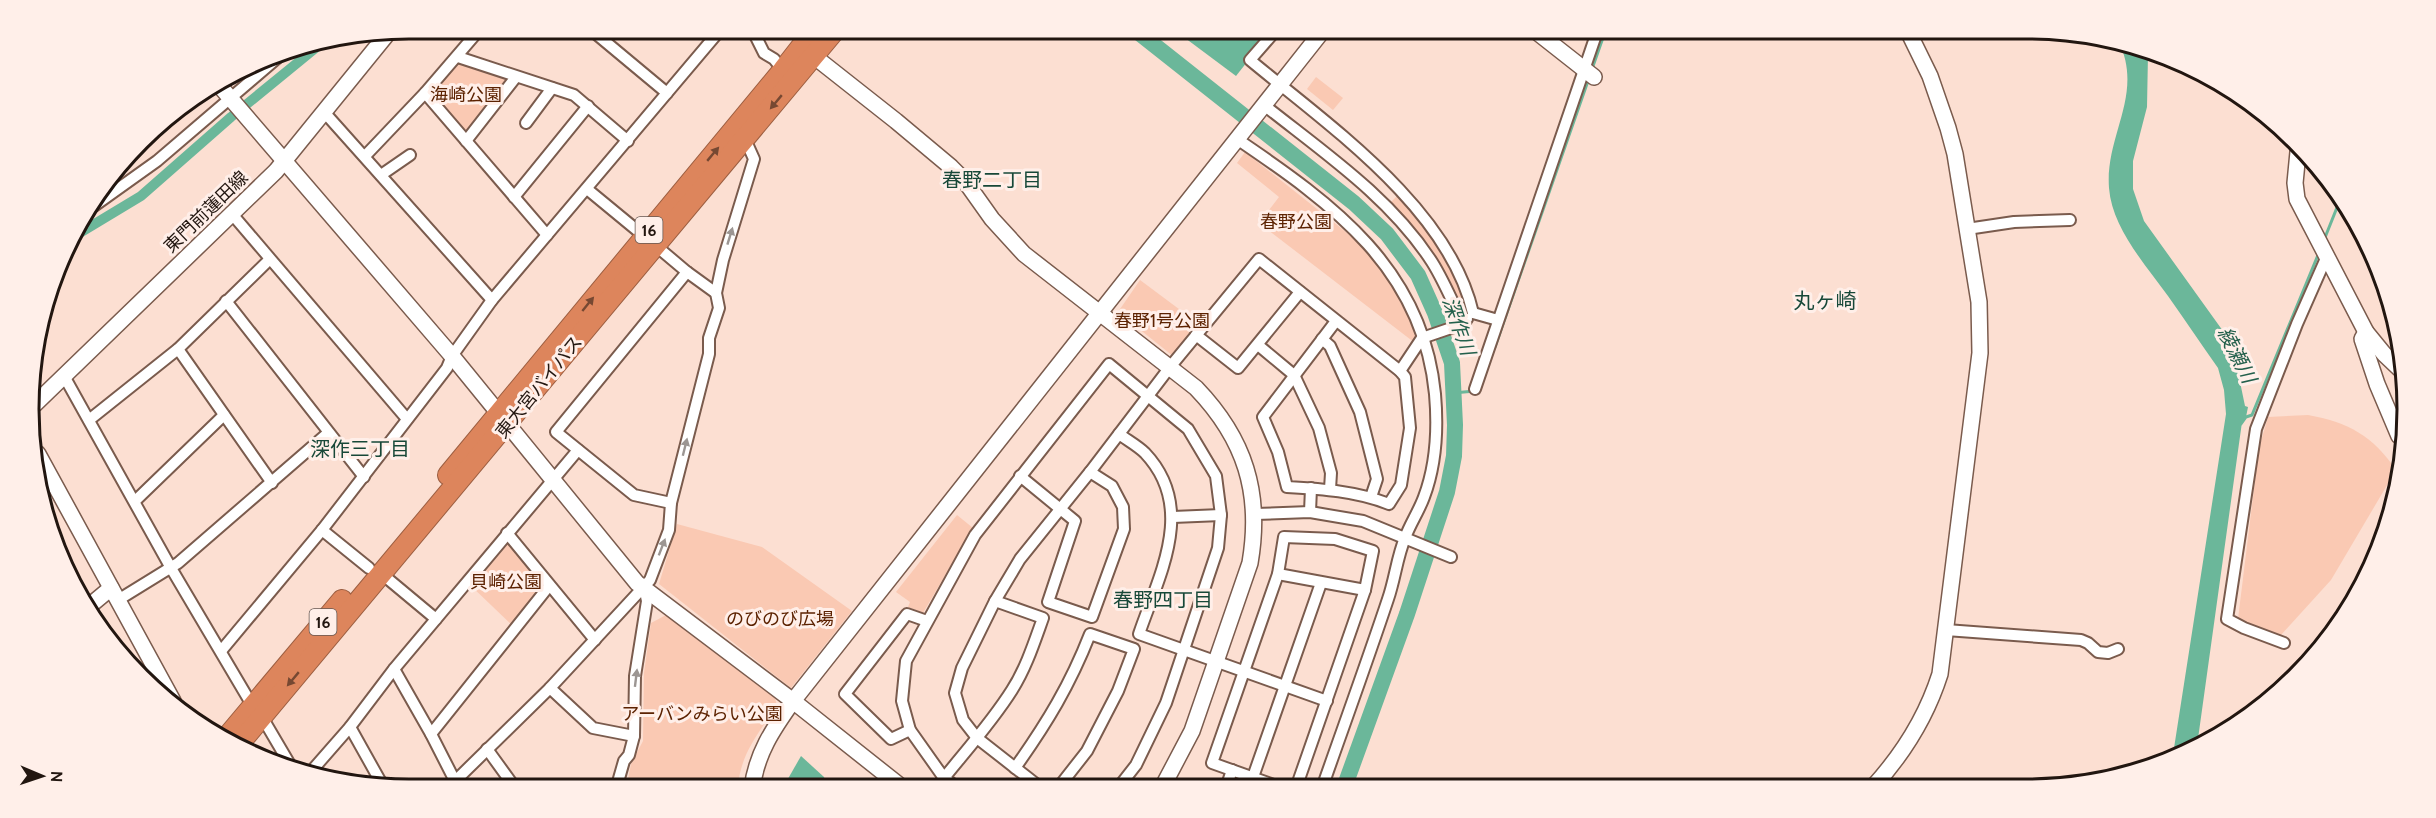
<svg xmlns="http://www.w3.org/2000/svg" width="2436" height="818" viewBox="0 0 2436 818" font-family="Cabin,'Noto Sans JP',sans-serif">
<rect width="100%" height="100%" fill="#fcdfd2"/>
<g fill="#fac9b3">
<path d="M461 63 508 78 509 81 468 134H465L434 98V93L457 64Z"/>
<path d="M1316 77 1343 98 1333 110 1307 89Z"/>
<path d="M1245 152 1370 251 1396 286 1409 312 1418 338 1415 343 1259 223 1279 197 1237 163Z"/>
<path d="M1397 196 1435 242 1453 271 1469 311 1463 317 1390 203Z"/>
<path d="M1140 280 1199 324 1173 356 1118 312Z"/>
<path d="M2308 415C2348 422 2373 436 2396 470L2331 580 2281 635 2238 619 2259 448 2268 417Z"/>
<path d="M957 515 973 528 923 613 908 607 910 602 896 592Z"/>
<path d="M677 524 762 547 852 611 791 688 659 584Z"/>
<path d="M507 537 543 587 513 626 468 583Z"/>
<path d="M668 614 775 698 777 706C759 732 739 756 738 789H626L631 764 643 741 644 673 651 623Z"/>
</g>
<g fill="#6bb79a">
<path d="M1173 29H1273L1236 76Z"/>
<path d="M2118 40 2125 41 2148 54 2147 107 2133 161V189L2144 221 2228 338 2234 353 2245 406 2248 407 2246 417 2242 422 2197 746 2172 761 2226 414 2224 390 2218 368C2201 344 2185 320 2168 296 2145 264 2112 228 2109 188 2105 134 2145 94 2118 40Z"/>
<path d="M801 756 824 777 828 789H786L785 784Z"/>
</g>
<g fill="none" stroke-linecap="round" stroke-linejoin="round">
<g stroke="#6bb79a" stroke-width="3">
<path d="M1592 69 1606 29"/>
<path d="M2324 240 2340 200"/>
<path d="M1495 347 1589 78"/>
<path d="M1453 393 1475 391"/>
<path d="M2241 424 2246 417 2252 415 2318 255"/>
</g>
<path stroke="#6bb79a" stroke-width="10" d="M68 240 141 196 231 117 318 46"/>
<path stroke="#6bb79a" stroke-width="16" d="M1134 29 1354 203 1387 234 1418 275 1435 313 1452 363 1455 425 1454 456 1447 492 1407 614 1344 788"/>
<g stroke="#7a5b4d" stroke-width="14">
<g id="street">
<path d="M580 29 595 33 667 93"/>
<path d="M752 29 764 53 774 59 783 70"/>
<path d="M1277 29 1250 60C1328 125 1449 208 1473 313"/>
<path d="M458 57 574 95 628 141"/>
<path d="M425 93 547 235"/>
<path d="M1264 105C1323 152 1390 197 1432 262 1444 281 1453 303 1463 324"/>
<path d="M325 113 492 300"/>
<path d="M526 123 552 88"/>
<path d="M1237 139C1333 204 1423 269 1435 394 1438 428 1436 465 1424 497 1419 511 1410 524 1405 538 1397 557 1395 579 1388 599 1367 662 1344 725 1322 788"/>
<path d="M466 141 516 77"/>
<path d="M365 156 425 93 480 29"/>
<path d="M381 175 410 155"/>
<path d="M587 189 644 236"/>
<path d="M514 197 588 106"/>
<path d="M94 206 157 161 282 54"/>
<path d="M232 214 407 419"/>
<path d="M1967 229 2014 222 2070 220"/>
<path d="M655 245 687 272 716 293"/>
<path d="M226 301 364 477"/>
<path d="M1473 313 1498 320"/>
<path d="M1196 335 1238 368 1300 292"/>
<path d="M1422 338 1463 324 1467 319"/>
<path d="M1322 339 1330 346 1360 412 1377 479 1371 497"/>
<path d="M1258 345 1294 375 1319 428 1331 473 1330 489"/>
<path d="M178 349 272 483"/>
<path d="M1400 371 1422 338"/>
<path d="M64 376 171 568 252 705"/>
<path d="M1475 389 1598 29"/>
<path d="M89 420 178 349 269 260"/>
<path d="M1119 434C1127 440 1138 446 1145 453 1197 508 1159 575 1139 634L1327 701"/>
<path d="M1020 476 1075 521 1048 602 1092 617 1124 529 1123 507 1112 486 1090 472"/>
<path d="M135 501 224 415"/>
<path d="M671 503 634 495 556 432 687 272"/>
<path d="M1310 512 1311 488"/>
<path d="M1255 514 1310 512 1363 521 1451 557"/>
<path d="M1173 517 1221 515"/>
<path d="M322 530 369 568"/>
<path d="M507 533 595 640"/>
<path d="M382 574 436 619"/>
<path d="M1278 574 1365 590"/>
<path d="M118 600 178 563 328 433"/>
<path d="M1946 630 2081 640 2088 643 2098 652 2108 653 2118 649"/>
<path d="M2284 643 2244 628 2227 619 2256 429 2297 324 2327 256"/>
<path d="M221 651 322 530 447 368 452 356 492 300 721 29"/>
<path d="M394 669 431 734 455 781"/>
<path d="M550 688 593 728 634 736"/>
<path d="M262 717 292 768"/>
<path d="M350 727 383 786"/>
<path d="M910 730 891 739 845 694 907 614 927 621"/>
<path d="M431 734 549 586"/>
<path d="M487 749 516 789"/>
<path d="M1015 768C1047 723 1070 685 1090 634L1134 649 1118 691 1087 751 1058 788"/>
<path d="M308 775 350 727 394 669 578 450"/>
<path d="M1253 777 1321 583"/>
<path d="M936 788C961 756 990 725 1012 690 1026 668 1034 643 1043 618L995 601"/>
<path d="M958 788 944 778 910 730 902 701 906 661 975 535 1109 364 1188 429 1216 476 1221 515 1218 548 1166 703 1136 765 1118 788"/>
<path d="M1041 788 977 738 963 720 955 693 962 668 995 601 1020 559 1090 472 1170 367 1259 259 1400 371 1405 377 1410 428 1401 485 1389 504C1356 491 1322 489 1287 487L1278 452 1263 417 1336 321"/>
<path d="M1226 788 1232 770"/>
<path d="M1282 788 1212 763 1278 574 1284 537 1335 539 1373 551 1365 590 1296 788"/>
<path d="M447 789 550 688 650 580 669 530 671 503 709 354V338L719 308 716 293 723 260 754 159 745 139"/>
<path d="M616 789 624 761 629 755 634 736 635 676 647 601 644 587"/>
</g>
</g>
<g stroke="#7a5b4d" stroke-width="18">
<g id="secondary">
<path d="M1533 29 1594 77"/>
<path d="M806 50 896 121 951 167 965 181 992 219 1024 254 1196 388C1245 439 1262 493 1250 563L1192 731 1162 788"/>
<path d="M219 85 452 356 637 583 793 701 904 789"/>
<path d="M2298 152 2295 183 2297 199 2366 332 2384 354 2403 372"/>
<path d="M2366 332 2362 339 2377 384 2399 436"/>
<path d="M35 404 276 171 388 33"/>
<path d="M38 454 173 701"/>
<path d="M87 608 111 588"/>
<path d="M1873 787C1904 753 1926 718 1940 674L1980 353 1979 302 1955 154 1948 128 1930 76 1907 29"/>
<path d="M752 789C756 754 773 729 793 701L1324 29"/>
</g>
</g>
<g stroke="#9c5e41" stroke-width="22">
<g id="highway">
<path d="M448 475 783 70 815 29"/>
<path d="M226 738 342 600"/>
<path d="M239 744 836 29"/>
</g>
</g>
<use href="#street" stroke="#fff" stroke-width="10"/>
<use href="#secondary" stroke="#fff" stroke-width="15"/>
<use href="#highway" stroke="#dd855c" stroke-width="20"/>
</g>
<defs><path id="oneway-solid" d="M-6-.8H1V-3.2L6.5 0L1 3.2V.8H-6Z" transform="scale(1.5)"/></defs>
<g fill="#764832">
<use href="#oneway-solid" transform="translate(776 102) rotate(130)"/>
<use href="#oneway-solid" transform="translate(713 154) rotate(-50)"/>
<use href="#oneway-solid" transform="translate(588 304) rotate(-51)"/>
<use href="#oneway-solid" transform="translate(293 679) rotate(130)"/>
</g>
<g fill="#9c9693">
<use href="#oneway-solid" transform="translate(730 236) rotate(-73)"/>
<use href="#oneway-solid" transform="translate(685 447) rotate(-76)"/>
<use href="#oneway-solid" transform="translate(662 547) rotate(-69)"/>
<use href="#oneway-solid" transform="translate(636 678) rotate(-83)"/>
</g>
<g text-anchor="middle" stroke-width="6" stroke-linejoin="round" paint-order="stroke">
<g fill="#ffefe9" stroke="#645751" stroke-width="1.5">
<rect x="635.5" y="217" width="27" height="26" rx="4.5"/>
<rect x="309.5" y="609" width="27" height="26" rx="4.5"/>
</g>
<g font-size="16" font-weight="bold" fill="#221610">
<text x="649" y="236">16</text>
<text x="323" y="628">16</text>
</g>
<g font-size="18" fill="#5c2201" stroke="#ffefe9">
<text x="466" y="101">海崎公園</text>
<text x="1296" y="228">春野公園</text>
<text x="1162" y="327">春野1号公園</text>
<text x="506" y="588">貝崎公園</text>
<text x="780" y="625">のびのび広場</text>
<text x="702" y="720">アーバンみらい公園</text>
</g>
<g font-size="18" fill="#221610" stroke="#ffefe9">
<text transform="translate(206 212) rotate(-44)" y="6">東門前蓮田線</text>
<text transform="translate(539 387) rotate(-51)" y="6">東大宮バイパス</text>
</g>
<g font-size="20" fill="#174838" stroke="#ffefe9">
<text x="992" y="187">春野二丁目</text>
<text x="360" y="456">深作三丁目</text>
<text x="1163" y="607">春野四丁目</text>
</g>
<g font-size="20" font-style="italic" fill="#24604c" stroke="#ffefe9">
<text transform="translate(1459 326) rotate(71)" y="7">深作川</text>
<text transform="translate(2237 355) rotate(63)" y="7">綾瀬川</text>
</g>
<g font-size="21" fill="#174838" stroke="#ffefe9">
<text x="1825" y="308">丸ヶ崎</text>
</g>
</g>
<path d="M0 0H2436V818H0ZM409 39H2027A370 370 0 0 1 2397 409V409A370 370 0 0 1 2027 779H409A370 370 0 0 1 39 409V409A370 370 0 0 1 409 39Z" fill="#ffefe9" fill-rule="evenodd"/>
<path fill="none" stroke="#221610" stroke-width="3" d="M409 39H2027A370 370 0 0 1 2397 409V409A370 370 0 0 1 2027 779H409A370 370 0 0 1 39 409V409A370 370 0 0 1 409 39Z"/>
<g transform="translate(42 776) rotate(92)" stroke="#ffefe9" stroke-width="4.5" paint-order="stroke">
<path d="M0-4.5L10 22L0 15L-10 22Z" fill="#221610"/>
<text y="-9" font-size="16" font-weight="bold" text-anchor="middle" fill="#221610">N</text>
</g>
</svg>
